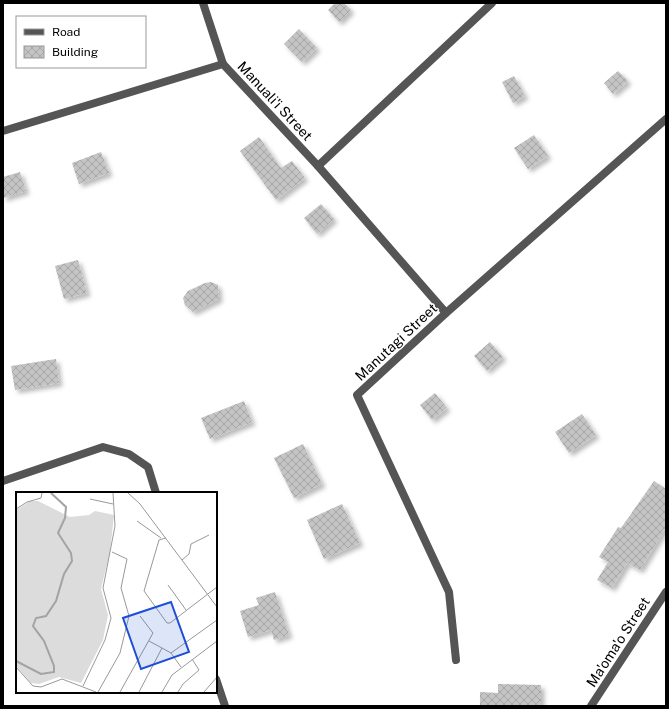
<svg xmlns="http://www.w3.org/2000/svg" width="669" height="709" viewBox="0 0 669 709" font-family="'Public Sans',sans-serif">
<defs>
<pattern id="building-cross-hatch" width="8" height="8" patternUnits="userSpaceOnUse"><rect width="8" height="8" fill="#c4c4c4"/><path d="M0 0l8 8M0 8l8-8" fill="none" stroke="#a7a7a7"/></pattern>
<filter id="shadow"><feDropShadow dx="3.5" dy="3.5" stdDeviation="2" flood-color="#0004"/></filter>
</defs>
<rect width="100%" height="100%" fill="#fff"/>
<g fill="url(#building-cross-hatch)" filter="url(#shadow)">
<path d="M335 3H344L351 10 339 22 328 10Z"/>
<path d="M299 29 317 48 302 62 284 44Z"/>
<path d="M618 71 628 81 613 94 604 83Z"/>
<path d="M514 76 525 96 513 103 502 82Z"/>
<path d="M534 135 548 156 528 169 514 148Z"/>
<path d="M259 137 281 168 292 161 305 178 276 200 240 151Z"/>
<path d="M101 152 109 173 79 184 72 163Z"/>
<path d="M20 172 26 191 3 198V177Z"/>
<path d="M321 204 334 219 317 234 304 218Z"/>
<path d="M78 260 87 293 64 299 55 266Z"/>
<path d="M211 282 218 285 219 299 193 312 185 305 183 298 188 291 205 283Z"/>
<path d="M490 342 503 357 487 371 474 356Z"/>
<path d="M56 359 59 383 15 390 11 366Z"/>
<path d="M435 393 447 408 432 420 420 405Z"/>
<path d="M244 401 252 422 210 439 201 418Z"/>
<path d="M582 414 596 435 569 453 555 432Z"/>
<path d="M303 444 322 484 294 498 274 458Z"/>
<path d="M654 481 666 489V527L640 570 627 563 612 588 597 580 608 562 599 557 618 527 621 528Z"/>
<path d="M342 504 360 543 324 559 307 520Z"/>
<path d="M275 592 289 635 274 640 271 630 248 637 240 611 259 605 256 598Z"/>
<path d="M498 684 541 685V706H480V692L498 693Z"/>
</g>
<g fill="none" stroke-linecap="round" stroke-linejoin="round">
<g stroke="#555" stroke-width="8">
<path d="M203 3 223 64"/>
<path d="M3 131 223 64 318 166 492 3"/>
<path d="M318 166 446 313"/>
<path d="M3 481 103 447 129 454 148 467 156 493"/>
<path d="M456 660 449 592 357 395 446 313 666 119"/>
<path d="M216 679 225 706"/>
<path d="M591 706 666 592"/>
</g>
</g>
<g text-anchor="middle" stroke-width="3" stroke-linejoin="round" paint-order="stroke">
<g font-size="14" fill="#000" stroke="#fff">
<text transform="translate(275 101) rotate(47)" y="5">Manuali'i Street</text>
<text transform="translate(396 342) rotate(-43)" y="5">Manutagi Street</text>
<text transform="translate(618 642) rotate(-57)" y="5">Ma'oma'o Street</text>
</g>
</g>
<g transform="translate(16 492)">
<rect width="201" height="201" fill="#fff"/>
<path d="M14 9H22L54 25 73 23 79 19 98 23 94 60 85 97 92 123 87 148 65 191 43 185 23 192 15 191 0 174V18Z" fill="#dcdcdc"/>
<path d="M41 51 55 55 62 54 65 58 66 74 62 83 58 84 49 118 45 123 43 136 47 144 53 146 48 154 50 158 53 155 57 162 51 179 47 180 40 176V183L26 189 24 186 28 183 19 180 15 182 0 173V127L5 117 4 106 11 92H21L26 112 24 122 20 123 18 128H13L8 142 28 179H32L20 151 29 127 31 90 33 87 29 82 36 64 35 56Z" fill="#dcdcdc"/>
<path fill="none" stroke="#a3a3a3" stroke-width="2" d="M0 169 25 182 38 180V174L28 149 17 134 20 126 30 124 40 109 48 82 56 69 55 61 42 41 49 26 50 15 35 1"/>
<path fill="none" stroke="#999" stroke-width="1" d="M112 1 124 12 201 115M74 7 97 12M0 17 11 10 25 6 26 1M121 29 145 46M150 46 143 48 128 99 151 131H154L201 95M166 68 173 62 175 52 193 43M152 93 170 118M133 149 146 156M155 161 165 175M0 175 17 194 25 195 46 187 80 200M67 194 89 148 95 126 87 96 99 34 97 1M82 200 104 161 113 124 105 96 111 67 96 60M104 200 137 141 124 124M123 200 146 156 155 161 201 128M146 200 156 183 201 149M162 200 167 192 183 178 176 167M188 200 201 185"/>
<path fill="#1d4ed8" fill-opacity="0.15" stroke="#1d4ed8" stroke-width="2" d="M155 110 173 160 125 177 107 126Z"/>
<rect width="201" height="201" fill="none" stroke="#000" stroke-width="2"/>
</g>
<rect width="669" height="709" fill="none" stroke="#000000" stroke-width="8"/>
<rect x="16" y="16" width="130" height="52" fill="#ffffff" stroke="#999999"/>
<rect x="24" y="29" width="20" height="6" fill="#555555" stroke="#999999"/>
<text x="52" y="36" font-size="12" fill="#000000">Road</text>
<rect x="24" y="46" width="20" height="12" fill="url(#building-cross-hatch)" stroke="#999999"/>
<text x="52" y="56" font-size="12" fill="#000000">Building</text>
</svg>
